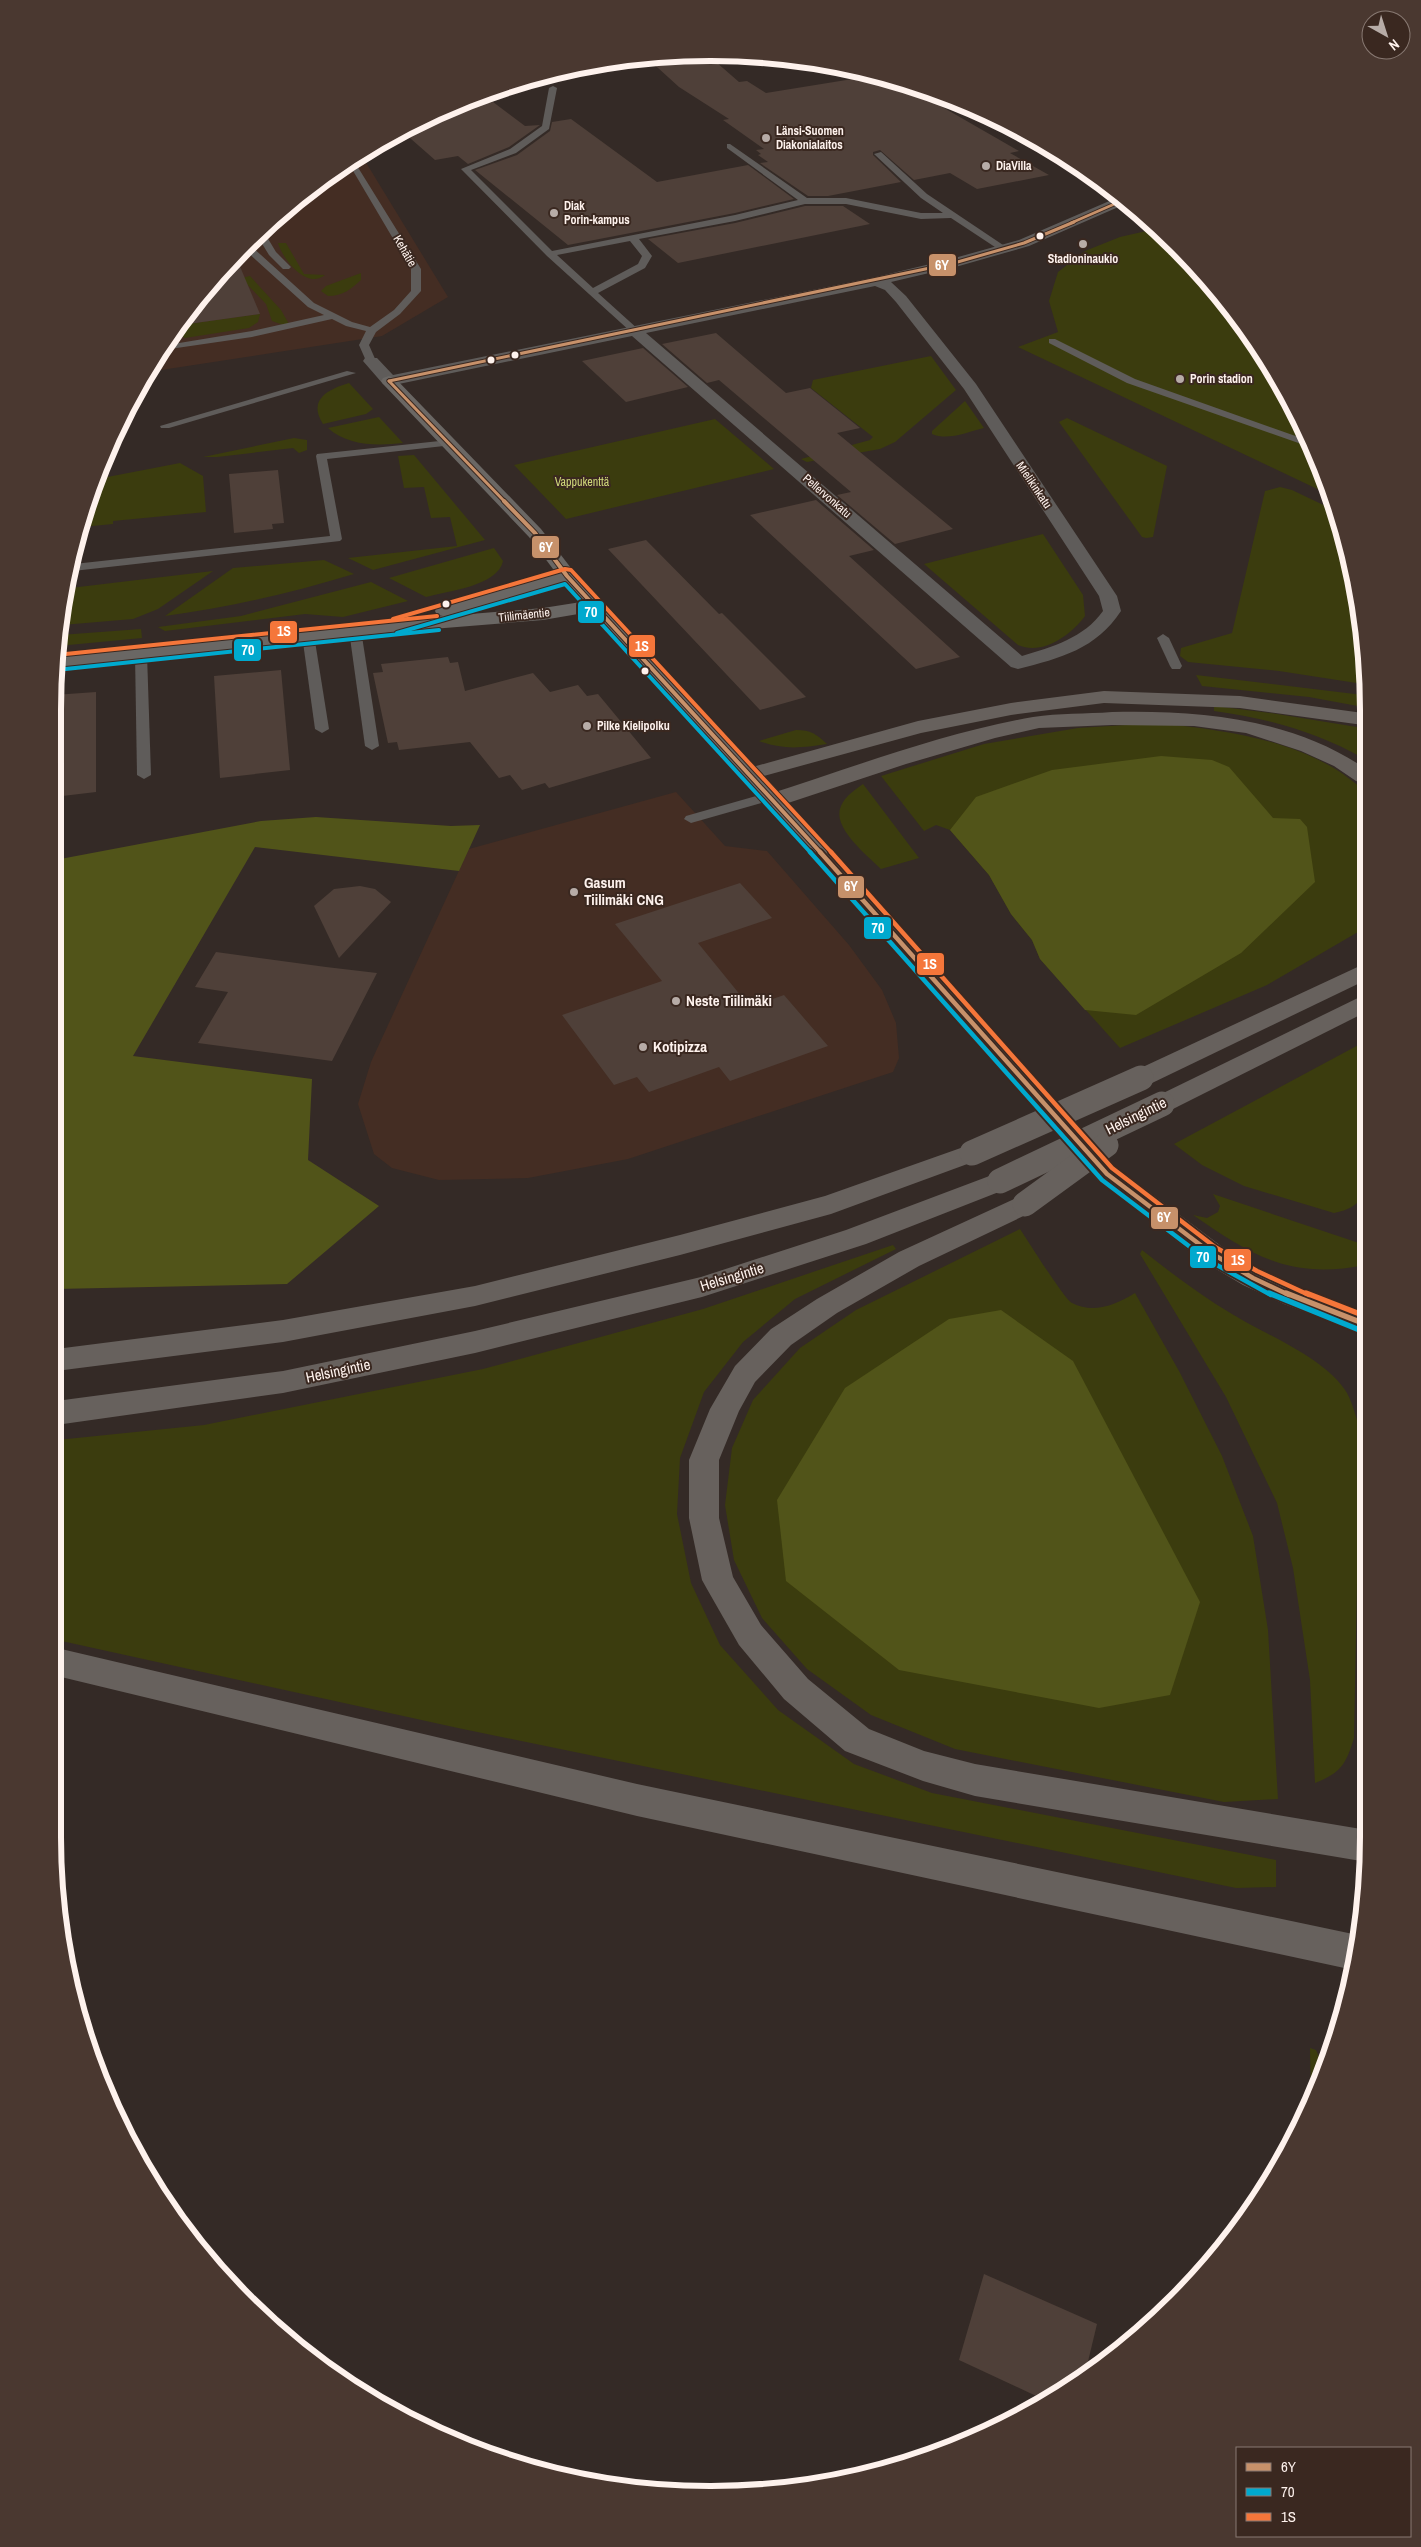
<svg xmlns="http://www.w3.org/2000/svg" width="1421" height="2547" viewBox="0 0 1421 2547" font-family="'Archivo Narrow',sans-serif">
<rect width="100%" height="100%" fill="#342a26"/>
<g fill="#442d23">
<path d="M362 156 448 297 382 336 148 372 216 276 310 188Z"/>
<path d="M676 792 725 846 767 851 849 945 882 990 896 1023 899 1058 893 1072 628 1159 528 1178 439 1180 392 1168 374 1154 358 1104 371 1062 469 849Z"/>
</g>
<g fill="#3b3c0e">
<path d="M1155 229 1176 245 1258 345 1332 496 1018 347 1058 332 1049 301 1058 272 1085 251 1120 237Z"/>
<path d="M278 243H286L304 274 325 275C307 290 283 260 278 243Z"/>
<path d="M361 273V280C351 289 343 296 328 296L321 291 326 286Z"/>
<path d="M250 276 281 310 289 324 286 326 272 321 266 304 241 278Z"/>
<path d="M260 314 258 322 249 328 185 338 176 332 181 325Z"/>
<path d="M931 356 956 390 895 442 880 449 807 462 801 459 870 440 873 437 811 388 813 380Z"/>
<path d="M349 383 373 409 366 414 323 424C307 399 329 389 349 383Z"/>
<path d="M965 401 984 428C967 432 948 441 932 434V431Z"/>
<path d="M379 417 403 443C377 446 348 446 328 428Z"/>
<path d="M1067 418 1167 466 1153 537 1146 538 1142 537 1059 422Z"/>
<path d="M715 419 774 469 566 519 514 465Z"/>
<path d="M294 438 307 440V450L299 453 293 448 217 457H203Z"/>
<path d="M414 455 485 540 373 570 348 558 457 546 450 517 431 518 424 487 404 488 398 456Z"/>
<path d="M180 463 203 476 206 512 113 521V524L82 527 83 521 88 520C82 506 91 492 97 479Z"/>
<path d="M1280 487 1292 490 1336 511 1363 625V684L1279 671 1188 662 1180 656 1181 648 1232 633 1265 491Z"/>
<path d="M1043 534 1083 595 1085 616C1071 635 1042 656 1018 645L924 564Z"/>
<path d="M494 548 503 561C498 586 448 591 426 597L389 578Z"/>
<path d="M324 560 354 574C291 593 230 607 165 616L233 568Z"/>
<path d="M213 571 158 609 133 619 62 625 70 588Z"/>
<path d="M371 582 408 601 343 617 305 614 165 631 158 627 241 616Z"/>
<path d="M141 629 142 638 58 646 60 635Z"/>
<path d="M1196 675 1363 695V707L1309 697 1202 686Z"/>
<path d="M1214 706 1277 714 1363 728V758C1316 732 1267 718 1214 711Z"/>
<path d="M1159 723C1219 730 1279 737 1332 767 1343 773 1353 782 1363 789L1364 926 1358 932 1267 985 1120 1048 1040 959 1032 940 1011 914 989 875 950 830 936 825 924 831 881 776 984 744 1078 728Z"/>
<path d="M796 730C811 730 816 734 827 744 802 748 782 750 759 741Z"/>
<path d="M863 784 919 858 881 869C867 855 831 827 841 806 845 796 855 790 863 784Z"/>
<path d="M1364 1042 1365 1194C1356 1206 1349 1210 1334 1213L1244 1186 1202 1165 1174 1144Z"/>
<path d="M1213 1194 1365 1245V1265C1291 1280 1252 1256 1193 1215L1207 1218 1218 1212 1220 1206Z"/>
<path d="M1020 1229C1028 1241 1065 1300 1072 1303 1093 1314 1116 1305 1135 1293L1179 1371 1222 1456 1253 1536 1268 1630 1278 1799 1224 1802 955 1749 871 1715 807 1669 762 1618 734 1560 725 1505 732 1448 753 1400 800 1348 856 1310Z"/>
<path d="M893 1245 896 1249 795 1299 743 1342 704 1392 680 1458 677 1514 691 1583 720 1645 778 1710 854 1764 932 1793 1276 1860V1887L1236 1888 458 1728 57 1640V1440L204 1425 483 1369 703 1309Z"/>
<path d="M1142 1250C1171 1273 1200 1295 1232 1314 1266 1335 1326 1358 1347 1393 1353 1404 1356 1418 1360 1429L1354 1738C1346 1764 1341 1773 1315 1783L1310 1680 1293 1568 1277 1503 1226 1397 1140 1254Z"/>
<path d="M1310 2048 1316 2050 1324 2068 1311 2097Z"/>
</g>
<g fill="#515419">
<path d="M1161 756 1212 760 1229 767 1273 818 1300 819 1307 827 1315 882 1241 953 1136 1015 1085 1010 1040 959 1032 940 1011 914 989 875 950 830 976 797 1052 770Z"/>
<path d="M316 817 451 826 480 825 459 871 255 847 133 1056 312 1079 308 1160 379 1206 287 1284 56 1289 55 860 261 821Z"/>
<path d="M1001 1310 1073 1361 1200 1602 1170 1695 1099 1708 899 1670 786 1581 777 1500 845 1388 949 1319Z"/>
</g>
<g fill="#4f4039">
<path d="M668 54 708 55 739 82 747 81 766 93 871 76 887 79 912 94 918 93 1019 151 1010 153 1049 175 977 189 950 173 914 180 880 150 873 152V155L901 182 828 196H808L760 163 768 162 758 155 761 154 756 150 764 149 723 120 729 119 679 87 646 57Z"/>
<path d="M493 102 525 126 540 125 509 147 468 164 458 156 435 160 402 131 420 120 446 110Z"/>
<path d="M571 119 657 182 748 165 794 199 735 213 568 245 475 170 517 155 550 131 552 122Z"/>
<path d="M805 206H843L870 224 678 263 648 239 735 223Z"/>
<path d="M236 257 260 314 181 325 216 276Z"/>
<path d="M716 333 786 393 810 388 860 428 837 433 953 529 895 544 837 495 851 492 719 380 707 383 662 344Z"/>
<path d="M643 348 688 387 626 402 582 361Z"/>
<path d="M278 470 284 523 272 524 273 529 234 533 229 474Z"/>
<path d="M816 500 874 550 849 556 960 657 916 669 750 515Z"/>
<path d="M646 540 719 614 722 613 806 697 760 710 608 549Z"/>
<path d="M448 657 450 663 458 662 465 691 533 673 550 692 578 685 587 696 598 694 651 758 549 788 545 783 522 790 510 775 499 778 470 742 399 750 397 742 388 743 373 673 383 672 381 664Z"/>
<path d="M281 670 290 770 220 778 214 676Z"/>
<path d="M96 692V792L54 797V695Z"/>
<path d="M740 883 772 918 698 943 750 1007 784 995 828 1046 730 1081 719 1067 649 1092 637 1077 614 1085 562 1015 662 981 615 924Z"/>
<path d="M360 886 375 889 391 902 339 958 314 906 334 889Z"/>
<path d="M216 952 326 967 377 973 332 1061 198 1043 228 992 195 987Z"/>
<path d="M984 2274 1097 2324 1085 2374 1047 2401 959 2360Z"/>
</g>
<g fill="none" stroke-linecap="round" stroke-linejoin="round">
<g fill="#5f5c5a" fill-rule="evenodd">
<path d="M553 86 557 88 549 129 516 153 471 170 552 251 735 215 798 200 727 148V144H730L807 198H846L921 213H943L921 198 874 154 881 152 927 194 1009 249 1001 251 951 218 921 219 846 204H805L735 221 639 239 652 256 645 268 598 293 639 330 631 332 547 256 461 169 510 149 542 126 549 88ZM630 241 642 256 638 264 593 288 557 255Z"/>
<path d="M354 161 421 269V291L400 314 376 332 369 345 376 361 375 363H367L359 345 366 331 346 326 332 319 252 337 163 350 167 345 252 331 324 315 308 307 245 250 250 245 314 303 352 322 370 327 394 310 411 291V269L349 164Z"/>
<path d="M264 232 276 252 291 267 289 269H283L269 255 258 237Z"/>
<path d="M1049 339H1055L1135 379 1304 439 1307 446 1127 383 1049 343Z"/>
<path d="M347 371 356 373 169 428H161L160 426Z"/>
<path d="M449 440 454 443 453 445 327 459 342 539 340 541 73 571 74 564 330 536 316 456 317 454Z"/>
<path d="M355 626 361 630 379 746 372 750 365 746 351 645 349 630Z"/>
<path d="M308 631 314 635 329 729 322 733 315 729 302 635Z"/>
<path d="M1163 634 1169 638 1182 666 1180 669H1172L1170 666 1157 638Z"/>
<path d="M141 650 147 654 151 775 144 779 137 775 135 654Z"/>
<path d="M770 792 775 793 777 796 775 799 691 823 684 819 686 816Z"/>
</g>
<path fill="#5f5c5a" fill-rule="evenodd" d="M1114 199 1123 205 1029 246 959 266 891 282 906 296 976 384 1117 596 1121 611C1096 649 1061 658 1018 669L1011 667 632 336 389 386 383 384 363 361 365 358H377L393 375 876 277 951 259 1019 240ZM875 286 885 290 896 302 964 389 1099 596 1103 611C1084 638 1052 647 1022 656L646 333Z"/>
<path fill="#6a6764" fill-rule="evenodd" d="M389 376 395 378 541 529 574 572 782 795 1116 1167 1221 1246 1263 1271 1304 1290 1365 1313V1335L1284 1304 1243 1285 1201 1260 1098 1181 766 805 590 612 543 620 395 632 54 669 56 657 443 616 437 615 435 611 437 607 556 573 529 537 383 384 381 381 383 378ZM563 583 581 602 543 608 446 616Z"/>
<g fill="#67615d" fill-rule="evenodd">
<path d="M1104 691 1240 696 1363 713V725L1240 708 1104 703 1011 715 921 733 749 780 742 778 738 774 742 770 918 721 1011 703Z"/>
<path d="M1112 712C1198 710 1290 718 1363 767V783L1356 781 1334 766 1301 751 1246 733 1194 726 1112 725 1039 728 995 738 906 764 782 805 774 806 766 805 763 800 766 795C854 767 942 733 1033 717 1059 713 1086 714 1112 712Z"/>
<path d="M1364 964V981L1150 1084 1141 1086 1132 1084 1129 1078 1132 1072Z"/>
<path d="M1364 995V1013L1171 1110 1162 1113 1153 1110 1149 1104 1153 1098Z"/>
<path d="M972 1144 981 1147 985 1153 981 1159 831 1214 680 1255 475 1306 283 1342 56 1371V1349L283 1320 475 1286 680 1235 825 1196Z"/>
<path d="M1000 1172 1009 1174 1013 1181 1009 1188 866 1244 702 1297 475 1353 283 1393 56 1425V1401L283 1371 475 1331 701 1277 846 1230Z"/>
<path d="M1025 1194 1034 1197 1038 1204 1034 1211 919 1266 837 1313 791 1345 755 1382 739 1411 719 1460V1518L733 1577 761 1625 808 1679 869 1729 924 1751 975 1764 1367 1830V1862L975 1796 923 1781 845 1751 784 1699 739 1645 707 1589 702 1580 689 1518V1460L710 1409 735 1366 771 1329 817 1299 899 1252Z"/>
<path d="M57 1648 637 1784 1353 1934 1356 1935 1349 1969 637 1816 57 1676Z"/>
</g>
<g stroke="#67615d" stroke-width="25">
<path d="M972 1153 1141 1078"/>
<path d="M1000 1181 1162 1104"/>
<path d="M1025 1204 1106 1145"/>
</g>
<g stroke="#3a2820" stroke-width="4.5">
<path id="bus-1-far4" d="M1071 223 1119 202"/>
</g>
<g stroke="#3a2820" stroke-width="5">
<g id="bus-1-far3">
<path d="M389 381 505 502"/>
<path d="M389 381 954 263 1024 243 1074 222"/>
</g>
</g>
<g stroke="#3a2820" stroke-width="6">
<path id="bus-1-far2" d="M504 501 535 533 567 576 821 853"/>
</g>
<g stroke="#3a2820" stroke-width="8">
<path id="bus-1-far1" d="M820 852 1107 1174 1211 1253 1253 1278 1289 1295"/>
</g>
<g stroke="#3a2820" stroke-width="9">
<path id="bus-1" d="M1286 1293 1365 1324"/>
</g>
<g stroke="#3a2820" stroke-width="6">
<g id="bus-2-far2">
<path d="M397 633 565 584 811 853"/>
<path d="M56 670 439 630"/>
</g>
</g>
<g stroke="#3a2820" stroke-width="8">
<path id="bus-2-far1" d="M810 852 1102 1180 1206 1259 1271 1295"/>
</g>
<g stroke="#3a2820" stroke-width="9">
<path id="bus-2" d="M1269 1293 1362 1331"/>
</g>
<g stroke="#3a2820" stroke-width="6">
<g id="bus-3-far2">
<path d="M393 619 565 569 571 570 832 853"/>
<path d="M56 655 437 616"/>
</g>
</g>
<g stroke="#3a2820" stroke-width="8">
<path id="bus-3-far1" d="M831 852 1112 1168 1215 1247 1257 1271 1309 1295"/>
</g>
<g stroke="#3a2820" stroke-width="9">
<path id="bus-3" d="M1306 1293 1365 1316"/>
</g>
<use href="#bus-1-far4" stroke="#c7916a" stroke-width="2.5"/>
<use href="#bus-1-far3" stroke="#c7916a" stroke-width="3"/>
<use href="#bus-1-far2" stroke="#c7916a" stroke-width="4"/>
<use href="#bus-1-far1" stroke="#c7916a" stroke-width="4.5"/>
<use href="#bus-1" stroke="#c7916a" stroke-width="5.5"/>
<use href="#bus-2-far2" stroke="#00a9ce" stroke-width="4"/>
<use href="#bus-2-far1" stroke="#00a9ce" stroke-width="4.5"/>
<use href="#bus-2" stroke="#00a9ce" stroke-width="5.5"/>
<use href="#bus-3-far2" stroke="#f5763a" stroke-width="4"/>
<use href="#bus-3-far1" stroke="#f5763a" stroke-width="4.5"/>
<use href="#bus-3" stroke="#f5763a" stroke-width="5.5"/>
</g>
<g fill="#b7aca7" stroke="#3a2820" stroke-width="2">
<circle cx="766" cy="138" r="5"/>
<circle cx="986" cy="166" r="5"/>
<circle cx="554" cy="213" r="5"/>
<circle cx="1083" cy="244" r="5"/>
<circle cx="1180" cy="379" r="5"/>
<circle cx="587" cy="726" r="5"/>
<circle cx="574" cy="892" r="5"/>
<circle cx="676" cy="1001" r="5"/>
<circle cx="643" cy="1047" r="5"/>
</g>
<g fill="#fef2ed" stroke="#3a2820" stroke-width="2">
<circle cx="1040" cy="236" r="4.5"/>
<circle cx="515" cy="355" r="4.5"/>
<circle cx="491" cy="360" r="4.5"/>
<circle cx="446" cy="604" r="4.5"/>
<circle cx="645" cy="671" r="4.5"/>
</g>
<g text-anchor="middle" stroke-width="4" stroke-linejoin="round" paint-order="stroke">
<g font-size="12" font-weight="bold" fill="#fef2ed" stroke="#3a2820" text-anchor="start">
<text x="776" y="135">Länsi-Suomen<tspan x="776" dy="14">Diakonialaitos</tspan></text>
<text x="996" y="170">DiaVilla</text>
<text x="564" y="210">Diak<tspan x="564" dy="14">Porin-kampus</tspan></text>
<text x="1083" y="263" text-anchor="middle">Stadioninaukio</text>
<text x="1190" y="383">Porin stadion</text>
<text x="597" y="730">Pilke Kielipolku</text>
</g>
<g font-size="12" fill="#fef2ed" stroke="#3a2820">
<text transform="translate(405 251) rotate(60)" y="4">Kehätie</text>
<text transform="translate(1034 485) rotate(56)" y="4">Mielikinkatu</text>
<text transform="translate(827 496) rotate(41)" y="4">Pellervonkatu</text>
<text transform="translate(524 615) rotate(-6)" y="4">Tiilimäentie</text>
</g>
<g font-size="12" fill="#cfd77a" stroke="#3a2820">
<text x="582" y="486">Vappukenttä</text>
</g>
<g font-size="15" font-weight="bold" fill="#fef2ed" stroke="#3a2820" text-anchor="start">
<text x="584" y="888">Gasum<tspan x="584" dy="17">Tiilimäki CNG</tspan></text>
<text x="686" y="1006">Neste Tiilimäki</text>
<text x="653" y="1052">Kotipizza</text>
</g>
<g font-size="15" fill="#fef2ed" stroke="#3a2820">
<text transform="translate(1136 1116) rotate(-26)" y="5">Helsingintie</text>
<text transform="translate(732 1277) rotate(-17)" y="5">Helsingintie</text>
<text transform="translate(338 1371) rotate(-12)" y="5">Helsingintie</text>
</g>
</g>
<path d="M0 0H1421V2547H0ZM710 61H711A649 649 0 0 1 1360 710V1837A649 649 0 0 1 711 2486H710A649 649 0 0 1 61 1837V710A649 649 0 0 1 710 61Z" fill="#4a3830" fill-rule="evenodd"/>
<path fill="none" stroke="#fef2ed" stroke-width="6" d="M710 61H711A649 649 0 0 1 1360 710V1837A649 649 0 0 1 711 2486H710A649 649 0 0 1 61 1837V710A649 649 0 0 1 710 61Z"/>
<g stroke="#3a2820" stroke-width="2">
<rect x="928" y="253" width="29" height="24" rx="5" fill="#c7916a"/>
<rect x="531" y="535" width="29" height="24" rx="5" fill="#c7916a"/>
<rect x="577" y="600" width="28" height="24" rx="5" fill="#00a9ce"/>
<rect x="269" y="620" width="29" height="24" rx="5" fill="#f5763a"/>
<rect x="628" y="634" width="28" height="24" rx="5" fill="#f5763a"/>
<rect x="233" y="638" width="29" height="24" rx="5" fill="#00a9ce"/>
<rect x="837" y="875" width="28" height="24" rx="5" fill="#c7916a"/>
<rect x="863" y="916" width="29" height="24" rx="5" fill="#00a9ce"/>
<rect x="916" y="952" width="29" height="24" rx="5" fill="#f5763a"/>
<rect x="1150" y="1206" width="29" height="24" rx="5" fill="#c7916a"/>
<rect x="1189" y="1245" width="28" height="24" rx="5" fill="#00a9ce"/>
<rect x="1223" y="1248" width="29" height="24" rx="5" fill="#f5763a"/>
</g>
<g font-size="14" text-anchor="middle" font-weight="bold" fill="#fff">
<text x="942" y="270">6Y</text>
<text x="546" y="552">6Y</text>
<text x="591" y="617">70</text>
<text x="284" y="636">1S</text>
<text x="642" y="651">1S</text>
<text x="248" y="655">70</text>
<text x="851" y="891">6Y</text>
<text x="878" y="933">70</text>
<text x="930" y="969">1S</text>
<text x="1164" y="1222">6Y</text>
<text x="1203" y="1262">70</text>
<text x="1238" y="1265">1S</text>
</g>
<rect x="1236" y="2447" width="175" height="90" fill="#3a2820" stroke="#887972"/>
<rect x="1246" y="2463" width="25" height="8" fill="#c7916a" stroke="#887972"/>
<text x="1281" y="2472" font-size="15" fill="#fef2ed">6Y</text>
<rect x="1246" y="2488" width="25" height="8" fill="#00a9ce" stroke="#887972"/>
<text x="1281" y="2497" font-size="15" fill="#fef2ed">70</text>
<rect x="1246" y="2513" width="25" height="8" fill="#f5763a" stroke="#887972"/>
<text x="1281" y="2522" font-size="15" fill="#fef2ed">1S</text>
<g transform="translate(1386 35) rotate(141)"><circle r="24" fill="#3a2820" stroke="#887972"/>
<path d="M0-4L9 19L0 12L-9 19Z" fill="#b7aca7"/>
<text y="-8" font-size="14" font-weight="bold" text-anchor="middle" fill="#fef2ed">N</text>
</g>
</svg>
